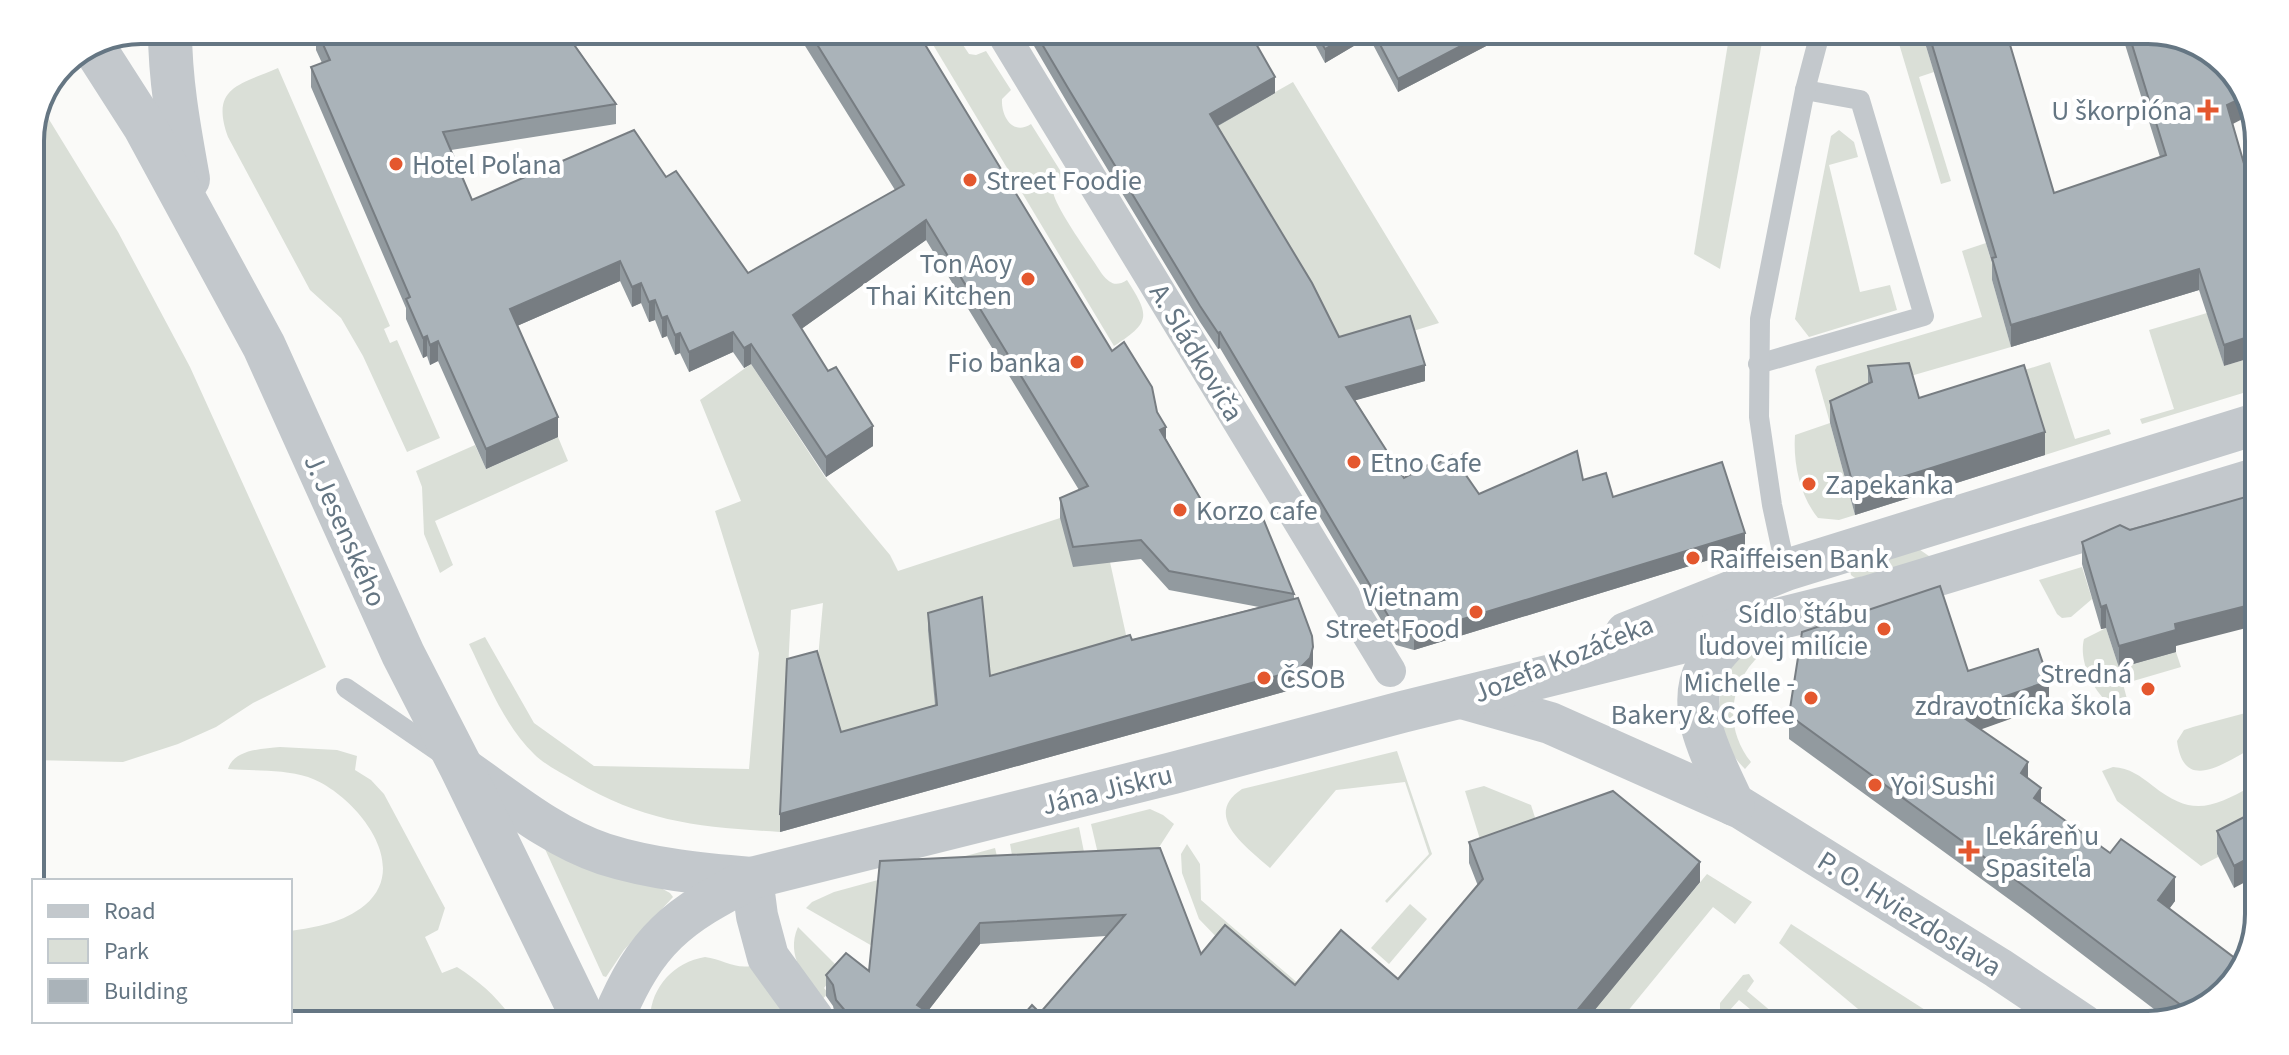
<svg xmlns="http://www.w3.org/2000/svg" width="2289" height="1055" viewBox="0 0 2289 1055" font-family="'Source Sans 3',sans-serif">
<rect width="100%" height="100%" fill="#fafaf8"/>
<g fill="#dadfd7">
<path d="M926 33H955L969 54 976 55 986 51 1011 90 1002 99C1001 117 1013 136 1031 124L1063 175C1058 179 1053 183 1053 191 1054 206 1092 258 1102 274 1110 284 1116 287 1127 280 1150 316 1151 322 1114 346Z"/>
<path d="M1153 34 1261 35 1228 55 1256 103 1293 82 1439 323 1339 354Z"/>
<path d="M1729 37H1763L1720 269 1694 254Z"/>
<path d="M1897 37H1923L1934 72 1919 77 1951 181 1941 184Z"/>
<path d="M278 68 390 326 384 329 390 343 397 340 440 438 407 452 363 356 341 318 310 290 228 137C210 87 239 85 278 68Z"/>
<path d="M42 108 118 232 190 367 326 667 253 703 216 727 178 744 123 762 30 760V134Z"/>
<path d="M1839 130 1854 142 1858 157 1829 165 1860 292 1890 285 1897 310 1809 337 1795 319 1831 136Z"/>
<path d="M1986 243 1996 278 1992 280 2011 347 1869 388 1830 423 1855 515 1839 520 1818 518C1800 496 1793 463 1795 435L1830 423 1815 370 1817 366 1982 317 1962 251Z"/>
<path d="M2207 313 2224 366 2257 356 2256 389 2142 424 2140 419 2174 409 2149 330Z"/>
<path d="M2050 362 2075 439 2109 429 2111 434 2045 455 2018 372Z"/>
<path d="M751 364 825 477 890 555 898 571 1060 518 1110 562 1130 653 990 694 932 666 936 715 839 742 817 669 823 603 791 610 780 832C700 827 646 823 575 781 562 773 545 765 534 754 504 725 487 681 469 644L485 637 534 723 594 766 749 769 759 653 715 511 741 501 700 400Z"/>
<path d="M558 437 568 461 435 521 453 565 440 573 424 534 422 487 416 471 475 445 486 469Z"/>
<path d="M1910 543 1942 565 1859 581 1851 575 1850 570Z"/>
<path d="M2082 567 2092 599 2071 617 2062 618 2057 614 2039 580Z"/>
<path d="M2106 628 2119 668 2176 652 2181 667 2123 684 2131 714C2102 711 2077 666 2084 639Z"/>
<path d="M1757 646 1761 654C1728 684 1724 728 1751 762L1745 769C1710 736 1708 667 1757 646Z"/>
<path d="M2253 711V748C2223 763 2184 794 2177 741L2184 730 2193 727Z"/>
<path d="M280 747 337 750 357 756 355 770 371 780 384 794 445 908 438 930 425 937 442 973 457 967C480 982 496 996 512 1018L290 1017V931C317 927 343 923 365 905 414 864 352 792 308 777 283 769 254 771 228 769 234 749 263 749 280 747Z"/>
<path d="M1397 751 1432 854 1387 903 1385 901 1429 854 1405 782 1336 790 1270 868C1248 848 1201 816 1242 789Z"/>
<path d="M2113 767C2130 768 2140 776 2153 786 2192 817 2212 808 2252 786V835L2217 854 2218 857 2201 866 2117 801 2102 771Z"/>
<path d="M1484 786 1531 805 1539 830 1483 849 1465 791Z"/>
<path d="M1150 809 1163 815 1174 824 1145 869 1102 871 1091 824Z"/>
<path d="M1079 827 1088 872 1016 877 1010 844Z"/>
<path d="M1187 844 1200 864 1201 900 1307 991 1282 1021 1225 946 1199 919 1182 873 1181 854Z"/>
<path d="M995 848 1002 877 874 947 806 908 812 902 834 892Z"/>
<path d="M545 849 661 888 670 893 673 897 624 950 606 977 603 976Z"/>
<path d="M1707 874 1752 902 1735 924 1713 907 1618 1023H1611L1595 1009Z"/>
<path d="M1410 904 1427 919 1389 964 1371 948Z"/>
<path d="M1791 924 1933 1015 1926 1024H1876L1779 943Z"/>
<path d="M798 927 845 974H835L824 988 828 993 820 1002C806 978 785 956 798 927Z"/>
<path d="M705 957C722 959 734 969 751 966L799 1019H650C651 987 674 962 705 957Z"/>
<path d="M1749 974 1754 981 1747 991 1785 1023H1767L1739 1000 1729 1011 1724 1012 1720 1009V1003L1743 975Z"/>
</g>
<g fill="none" stroke-linecap="round" stroke-linejoin="round">
<g stroke="#c3c8cc" stroke-width="20">
<path d="M1758 364 1924 316 1860 100 1805 90"/>
<path d="M1786 570 1772 505 1759 417 1760 319 1805 90 1819 37"/>
<path d="M346 688 445 756"/>
</g>
<path stroke="#c3c8cc" stroke-width="32" d="M1003 34 1390 671"/>
<g stroke="#c3c8cc" stroke-width="42">
<path d="M1626 633 1786 570 2256 424"/>
<path d="M1462 698 1550 723 1741 808 1998 968 2083 1025"/>
<path d="M461 767C506 798 552 837 604 854 651 869 702 874 751 878"/>
<path d="M1734 805C1717 766 1683 711 1706 668 1715 652 1730 639 1743 626"/>
<path d="M752 878 757 916 768 957 813 1019"/>
<path d="M613 1019C646 939 677 916 752 878L1173 773 1402 712 1866 597 2255 479"/>
</g>
<g stroke="#c3c8cc" stroke-width="44">
<path d="M170 30C170 81 179 129 188 179"/>
<path d="M95 49 145 127 264 346 403 654 461 767 583 1018"/>
</g>
</g>
<g fill="#929a9f">
<path d="M316 31 573 42 616 104V124L451 150 472 200 666 177 748 273 895 190 797 33H918L1112 351 1157 412 1166 439 1213 520 1294 594V598L1313 664 1310 675 1298 688 780 832 841 732 935 705 928 630V613L990 676 1259 607 1169 590 1141 559 1073 567 1060 518V498L1079 490 926 240 801 329 873 446 826 477 751 364 744 368 733 352 689 372 680 353 675 355 667 336 662 338 655 320 649 322 641 303 632 307 620 281 517 326 558 437 486 469 438 361 430 365 427 356 423 358 406 319V308L311 87V67L322 63 316 50Z"/>
<path d="M1027 34 1251 35 1275 93 1218 126 1339 337 1425 381 1355 400 1404 478 1435 465 1479 494 1583 480 1613 497 1745 549 1414 650 1396 645 1220 348 1218 349 1200 322 1068 104Z"/>
<path d="M1310 35 1490 36V44L1398 92 1369 37 1325 63Z"/>
<path d="M1925 38H2008L2054 193 2160 157 2123 38 2191 39 2232 124 2224 366 2199 290 2011 347 1992 280V263L1925 43Z"/>
<path d="M1868 366 1919 398 2045 455 1855 515 1830 423V401L1868 384Z"/>
<path d="M2253 495 2176 646V652L2119 668 2106 628 2101 629 2082 564V542Z"/>
<path d="M1968 671 2049 705 1980 729 2028 779 2041 802 2175 901 2169 909 2210 1006 2167 1019 2028 913 1789 739V715Z"/>
<path d="M2252 813 2234 888 2217 854V831Z"/>
<path d="M1469 842 1700 882 1584 1023 1040 1013 1106 936 980 944 927 1012 940 1020 836 1019 833 1006 826 996V975L869 971 1160 848 1201 954 1295 985 1398 979 1478 886 1469 863Z"/>
</g>
<g fill="#777d82">
<path d="M562 32H599L562 47Z"/>
<path d="M1349 35H1369V37L1325 63V49Z"/>
<path d="M1480 36H1490V44L1398 92V79Z"/>
<path d="M1275 77V93L1210 130V114Z"/>
<path d="M2246 96 2252 114 2227 127V105Z"/>
<path d="M926 220V240L793 335V315Z"/>
<path d="M620 261V281L510 329V309Z"/>
<path d="M2199 269V290L2011 347V325Z"/>
<path d="M641 283V303L632 307V287Z"/>
<path d="M655 300V320L649 322V302Z"/>
<path d="M667 316V336L662 338V318Z"/>
<path d="M733 332V352L689 372V352Z"/>
<path d="M1220 332V348L1218 349V333Z"/>
<path d="M680 333V353L675 355V335Z"/>
<path d="M2257 334V356L2224 366V345Z"/>
<path d="M427 336V356L423 358V338Z"/>
<path d="M438 341V361L430 365V345Z"/>
<path d="M751 344V364L744 368V348Z"/>
<path d="M1425 365V381L1346 403V387Z"/>
<path d="M558 417V437L486 469V449Z"/>
<path d="M873 426V446L826 477V457Z"/>
<path d="M1166 427V447L1160 430Z"/>
<path d="M2045 432V455L1855 515V492Z"/>
<path d="M1745 533V549L1414 650V634Z"/>
<path d="M2254 604V626L2176 646V652L2119 668V646L2175 624Z"/>
<path d="M2106 605V628L2101 629V607Z"/>
<path d="M1313 647V664L1310 675 1298 688 780 832V814Z"/>
<path d="M2049 681V705L1957 738V713Z"/>
<path d="M2028 762V787L2021 773Z"/>
<path d="M2041 788V812L2034 798Z"/>
<path d="M2251 857V879L2234 888V866Z"/>
<path d="M1700 862V882L1584 1023H1570V1019Z"/>
<path d="M2175 877V901L2158 924V900Z"/>
<path d="M980 923V944L921 1020 917 1005Z"/>
</g>
<g fill="#aab3b9" stroke="#777d82" stroke-width="2">
<path d="M317 31 565 32 616 104 443 132 472 200 634 130 666 177 676 171 748 273 904 185 810 33H918L1112 351 1124 342 1152 387 1157 412 1166 427 1160 430 1213 520 1260 511 1294 594 1169 571 1141 540 1073 547 1060 498 1088 486 926 220 793 315 828 371 836 367 873 426 826 457 751 344 744 348 733 332 689 352 680 333 675 335 667 316 662 318 655 300 649 302 641 283 632 287 620 261 510 309 558 417 486 449 438 341 430 345 427 336 423 338 406 299 410 297 311 67 330 60Z"/>
<path d="M1036 34 1251 35 1275 77 1210 114 1312 283 1339 337 1410 316 1425 365 1346 387 1404 478 1433 462 1435 465 1452 455 1479 494 1577 451 1583 480 1606 473 1613 497 1722 462 1745 533 1414 634 1396 629 1220 332 1218 333 1200 306 1068 88Z"/>
<path d="M1317 35H1349L1325 49Z"/>
<path d="M1375 35 1480 36 1398 79Z"/>
<path d="M1930 38H2008L2054 193 2166 155 2130 38 2191 39 2240 79 2246 96 2227 105 2258 212 2257 334 2224 345 2199 269 2011 325 1992 258 1996 257Z"/>
<path d="M1909 363 1919 398 2024 365 2045 432 1855 492 1830 401 1872 382 1868 366Z"/>
<path d="M2255 492 2254 604 2175 624 2176 630 2119 646 2106 605 2101 607 2082 542 2120 525 2130 530 2253 495Z"/>
<path d="M1940 586 1968 671 2038 649 2049 681 1957 713 2028 762 2021 773 2041 788 2034 798 2110 853 2121 839 2175 877 2158 900 2244 965 2210 1006 2190 1012 2028 889 1789 715 1802 632Z"/>
<path d="M982 597 990 676 1130 635 1132 640 1298 598 1312 636 1313 647 1310 658 1298 670 780 814 787 659 817 651 841 732 937 705 928 613Z"/>
<path d="M1613 791 1700 862 1570 1019 1575 1023 1019 1020 1032 1005 1040 1013 1125 915 980 923 917 1005 940 1020H853L836 1000 833 985 826 975 846 953 869 971 880 861 1160 848 1201 954 1225 925 1295 985 1341 930 1398 979 1483 879 1469 842Z"/>
<path d="M2252 813 2251 857 2234 866 2217 831Z"/>
</g>
<g fill="#e4572e" stroke="#fff" stroke-width="3">
<path d="M2204 98h8v8h8v8h-8v8h-8v-8h-8v-8h8z"/>
<circle cx="396" cy="164" r="8"/>
<circle cx="970" cy="180" r="8"/>
<circle cx="1028" cy="279" r="8"/>
<circle cx="1077" cy="362" r="8"/>
<circle cx="1354" cy="462" r="8"/>
<circle cx="1809" cy="484" r="8"/>
<circle cx="1180" cy="510" r="8"/>
<circle cx="1693" cy="558" r="8"/>
<circle cx="1476" cy="612" r="8"/>
<circle cx="1884" cy="629" r="8"/>
<circle cx="1264" cy="678" r="8"/>
<circle cx="2148" cy="689" r="8"/>
<circle cx="1811" cy="698" r="8"/>
<circle cx="1875" cy="785" r="8"/>
<path d="M1965 839h8v8h8v8h-8v8h-8v-8h-8v-8h8z"/>
</g>
<g text-anchor="middle" stroke-width="8" stroke-linejoin="round" paint-order="stroke">
<g font-size="28" fill="#657683" stroke="#fff" text-anchor="start">
<text x="2192" y="120" text-anchor="end">U škorpióna</text>
<text x="412" y="174">Hotel Poľana</text>
<text x="986" y="190">Street Foodie</text>
<text x="1012" y="273" text-anchor="end">Ton Aoy<tspan x="1012" dy="32">Thai Kitchen</tspan></text>
<text x="1061" y="372" text-anchor="end">Fio banka</text>
<text x="1370" y="472">Etno Cafe</text>
<text x="1825" y="494">Zapekanka</text>
<text x="1196" y="520">Korzo cafe</text>
<text x="1709" y="568">Raiffeisen Bank</text>
<text x="1460" y="606" text-anchor="end">Vietnam<tspan x="1460" dy="32">Street Food</tspan></text>
<text x="1868" y="623" text-anchor="end">Sídlo štábu<tspan x="1868" dy="32">ľudovej milície</tspan></text>
<text x="2132" y="683" text-anchor="end">Stredná<tspan x="2132" dy="32">zdravotnícka škola</tspan></text>
<text x="1280" y="688">ČSOB</text>
<text x="1795" y="692" text-anchor="end">Michelle -<tspan x="1795" dy="32">Bakery &amp; Coffee</tspan></text>
<text x="1891" y="795">Yoi Sushi</text>
<text x="1985" y="845">Lekáreň u<tspan x="1985" dy="32">Spasiteľa</tspan></text>
</g>
<g font-size="28" fill="#657683" stroke="#fff">
<text transform="translate(1197 352) rotate(59)" y="10">A. Sládkoviča</text>
<text transform="translate(346 530) rotate(66)" y="10">J. Jesenského</text>
<text transform="translate(1563 658) rotate(-22)" y="10">Jozefa Kozáčeka</text>
<text transform="translate(1107 789) rotate(-14)" y="10">Jána Jiskru</text>
<text transform="translate(1910 913) rotate(32)" y="10">P. O. Hviezdoslava</text>
</g>
</g>
<path d="M0 0H2289V1055H0ZM141 44H2148A97 97 0 0 1 2245 141V914A97 97 0 0 1 2148 1011H141A97 97 0 0 1 44 914V141A97 97 0 0 1 141 44Z" fill="#fff" fill-rule="evenodd"/>
<path fill="none" stroke="#657683" stroke-width="4" d="M141 44H2148A97 97 0 0 1 2245 141V914A97 97 0 0 1 2148 1011H141A97 97 0 0 1 44 914V141A97 97 0 0 1 141 44Z"/>
<rect x="32" y="879" width="260" height="144" fill="#ffffff" stroke="#c1c8cd" stroke-width="2"/>
<rect x="48" y="905" width="40" height="12" fill="#c3c8cc" stroke="#c1c8cd" stroke-width="2"/>
<text x="104" y="919" font-size="24" fill="#657683">Road</text>
<rect x="48" y="939" width="40" height="24" fill="#dadfd7" stroke="#c1c8cd" stroke-width="2"/>
<text x="104" y="959" font-size="24" fill="#657683">Park</text>
<rect x="48" y="979" width="40" height="24" fill="#aab3b9" stroke="#c1c8cd" stroke-width="2"/>
<text x="104" y="999" font-size="24" fill="#657683">Building</text>
</svg>
